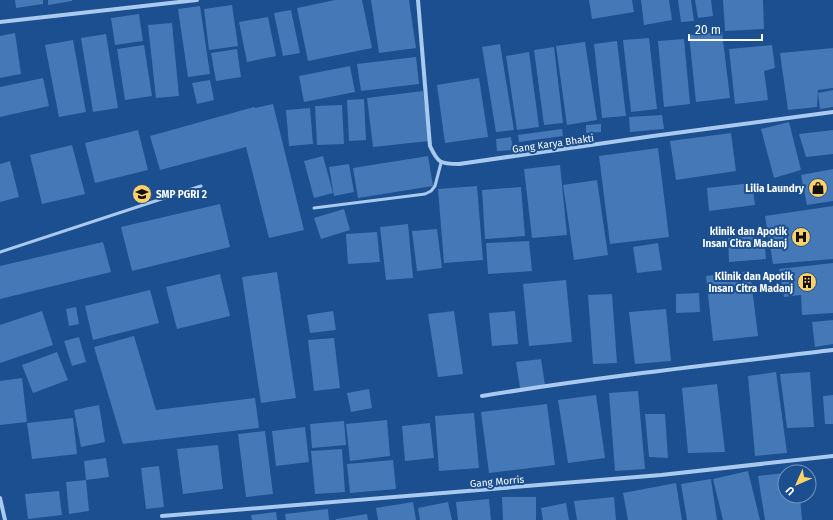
<svg xmlns="http://www.w3.org/2000/svg" width="833" height="520" viewBox="0 0 833 520" font-family="'Fira Sans',sans-serif">
<rect width="100%" height="100%" fill="#1b4f8f"/>
<g fill="#4478b7">
<path d="M15 0H43V4L16 8Z"/>
<path d="M48 0H72V1L48 5Z"/>
<path d="M335 0H362L372 48 308 61 297 8Z"/>
<path d="M371 0H409L416 48 379 53Z"/>
<path d="M589 0H632L634 12 592 19Z"/>
<path d="M641 0H669L672 20 644 25Z"/>
<path d="M678 0H691L694 21 681 22Z"/>
<path d="M695 0H711L713 16 698 18Z"/>
<path d="M723 0H763L764 29 725 31Z"/>
<path d="M232 5 238 46 209 50 204 9Z"/>
<path d="M200 6 210 74 188 77 178 9Z"/>
<path d="M291 10 300 53 283 56 274 13Z"/>
<path d="M139 14 143 41 115 45 111 18Z"/>
<path d="M268 17 276 56 247 62 239 22Z"/>
<path d="M172 23 179 96 156 98 148 25Z"/>
<path d="M722 32 730 98 696 102 689 35Z"/>
<path d="M15 33 21 74 0 78V36Z"/>
<path d="M106 34 118 108 93 112 81 38Z"/>
<path d="M649 38 657 109 631 112 623 40Z"/>
<path d="M684 39 690 104 664 107 658 41Z"/>
<path d="M73 40 86 112 59 117 45 45Z"/>
<path d="M617 41 626 116 602 118 594 44Z"/>
<path d="M585 42 597 120 567 125 556 46Z"/>
<path d="M500 44 514 130 496 132 482 47Z"/>
<path d="M144 45 152 96 125 100 117 49Z"/>
<path d="M772 45 775 68 764 71 768 100 735 104 729 49Z"/>
<path d="M554 47 563 123 544 125 534 50Z"/>
<path d="M833 48V88L818 90 817 107 788 110 780 53Z"/>
<path d="M237 49 241 77 216 81 211 53Z"/>
<path d="M529 52 539 127 517 130 506 56Z"/>
<path d="M416 57 419 84 361 91 357 64Z"/>
<path d="M350 66 355 92 304 102 299 76Z"/>
<path d="M43 78 49 106 0 117V87Z"/>
<path d="M479 78 488 137 445 143 437 85Z"/>
<path d="M210 80 214 100 197 104 192 83Z"/>
<path d="M833 90V107L820 109 818 93Z"/>
<path d="M423 91 429 141 373 147 367 98Z"/>
<path d="M364 99 366 140 349 141 347 100Z"/>
<path d="M273 104 304 230 269 238 246 147 160 170 150 136 254 107 255 108Z"/>
<path d="M342 105 344 144 317 145 315 106Z"/>
<path d="M310 108 313 144 289 146 286 110Z"/>
<path d="M662 115 664 129 630 132 629 117Z"/>
<path d="M789 122 801 170 774 178 761 129Z"/>
<path d="M601 124V132L586 133V125Z"/>
<path d="M562 129 563 136 519 142 518 135Z"/>
<path d="M138 130 148 170 95 183 85 143Z"/>
<path d="M833 130V154L806 157 799 134Z"/>
<path d="M731 133 736 171 676 180 670 141Z"/>
<path d="M511 137 513 150 497 151 496 139Z"/>
<path d="M72 145 85 194 42 204 30 155Z"/>
<path d="M658 148 669 237 610 244 599 156Z"/>
<path d="M323 156 333 193 314 198 304 161Z"/>
<path d="M428 156 433 186 358 198 353 168Z"/>
<path d="M10 161 19 197 0 202V164Z"/>
<path d="M349 164 354 192 334 196 329 167Z"/>
<path d="M560 165 567 235 532 238 524 169Z"/>
<path d="M833 169V201L807 205 801 175Z"/>
<path d="M597 180 608 255 574 260 563 185Z"/>
<path d="M752 183 755 205 709 211 707 188Z"/>
<path d="M477 186 483 260 444 263 438 189Z"/>
<path d="M521 187 525 236 485 239 482 190Z"/>
<path d="M220 204 230 247 132 271 121 227Z"/>
<path d="M833 206V259L773 264 765 216Z"/>
<path d="M344 209 350 230 321 239 314 218Z"/>
<path d="M408 224 413 278 386 280 380 227Z"/>
<path d="M437 229 442 268 417 271 412 231Z"/>
<path d="M377 232 380 262 348 264 346 234Z"/>
<path d="M764 236 766 259 729 262 728 238Z"/>
<path d="M529 241 532 271 488 274 486 243Z"/>
<path d="M103 242 111 272 0 299V266Z"/>
<path d="M658 243 662 270 637 273 633 247Z"/>
<path d="M833 263V313L802 315 801 295 784 297 779 269Z"/>
<path d="M750 271 758 336 713 341 706 276Z"/>
<path d="M277 272 296 398 261 403 242 277Z"/>
<path d="M220 274 230 316 177 329 166 287Z"/>
<path d="M566 280 572 342 529 346 523 284Z"/>
<path d="M150 290 159 323 93 340 85 306Z"/>
<path d="M699 293 700 312 676 313V294Z"/>
<path d="M612 294 617 363 593 364 588 295Z"/>
<path d="M76 307 79 324 69 326 66 309Z"/>
<path d="M666 309 671 361 635 364 629 312Z"/>
<path d="M42 311 53 345 0 363V325Z"/>
<path d="M333 311 336 330 310 333 307 315Z"/>
<path d="M454 311 463 374 438 377 428 314Z"/>
<path d="M515 311 518 344 492 346 489 313Z"/>
<path d="M833 320V344L815 347 812 322Z"/>
<path d="M134 336 156 410 255 398 259 428 123 444 94 347Z"/>
<path d="M79 337 86 362 72 366 64 341Z"/>
<path d="M334 338 340 388 314 391 308 340Z"/>
<path d="M57 352 68 380 33 393 22 365Z"/>
<path d="M541 359 545 385 520 388 516 362Z"/>
<path d="M776 372 787 453 755 456 748 376Z"/>
<path d="M810 372 814 427 787 428 780 374Z"/>
<path d="M22 378 27 422 0 425V381Z"/>
<path d="M717 384 725 452 688 453 682 388Z"/>
<path d="M369 389 372 408 351 412 347 393Z"/>
<path d="M638 391 645 469 615 471 609 393Z"/>
<path d="M596 395 605 458 568 463 558 400Z"/>
<path d="M833 395V424H825L823 396Z"/>
<path d="M547 404 555 465 489 473 481 412Z"/>
<path d="M99 405 105 442 81 447 74 410Z"/>
<path d="M474 413 479 468 439 471 435 416Z"/>
<path d="M645 414H665L668 458 649 457Z"/>
<path d="M73 418 77 454 32 459 27 423Z"/>
<path d="M387 420 390 456 350 461 346 424Z"/>
<path d="M344 421 346 445 312 448 310 424Z"/>
<path d="M430 423 434 458 405 461 402 426Z"/>
<path d="M305 427 309 462 276 466 272 431Z"/>
<path d="M265 431 273 494 246 497 238 434Z"/>
<path d="M218 445 223 489 183 494 177 449Z"/>
<path d="M342 449 345 492 315 494 311 451Z"/>
<path d="M106 458 109 477 86 480 84 461Z"/>
<path d="M393 460 396 489 350 493 347 464Z"/>
<path d="M159 466 164 507 146 509 141 468Z"/>
<path d="M748 471 760 520H723L713 479Z"/>
<path d="M785 473V496H800L802 520H765L758 476Z"/>
<path d="M711 479 717 520H687L681 484Z"/>
<path d="M86 480 89 511 69 514 66 482Z"/>
<path d="M676 483 682 520H628L623 493Z"/>
<path d="M59 491 62 515 28 519 25 494Z"/>
<path d="M502 497H536V520H503Z"/>
<path d="M614 497 616 520H577L574 501Z"/>
<path d="M489 499 491 520H458L456 502Z"/>
<path d="M413 502 416 520H378L376 508Z"/>
<path d="M448 502 452 520H420L418 508Z"/>
<path d="M566 503 569 520H543L541 508Z"/>
<path d="M328 509 329 520H286L285 514Z"/>
<path d="M276 512 277 520H252L251 515Z"/>
<path d="M367 514 368 520H336V519Z"/>
</g>
<g fill="none" stroke-linecap="round" stroke-linejoin="round">
<g stroke="#a9c9ee" stroke-width="3">
<path d="M314 208 425 194 431 191 435 186 441 163"/>
<path d="M0 252 201 186"/>
</g>
<g stroke="#a9c9ee" stroke-width="4">
<path d="M418 0 430 146C438 163 440 164 459 164L653 136 833 112"/>
<path d="M0 22 197 0"/>
<path d="M482 396C599 377 716 364 833 350"/>
<path d="M0 498 5 520"/>
<path d="M162 516 661 475 833 456"/>
</g>
</g>
<defs>
<g id="shop-disc" transform="scale(1)"><circle r="9.5" fill="#ffd166" stroke="#1b4f8f"/><path d="M-5-2.5h2.3a2.7 3.5 0 0 1 5.4 0H5L5.5 6h-11ZM-1.5-2.5h3a1.5 2.3 0 0 0-3 0Z" fill="#111"/></g>
<g id="school-disc" transform="scale(1)"><circle r="9.5" fill="#ffd166" stroke="#1b4f8f"/><path d="M0-5L7-2L0 1L-7-2ZM-4 1L0 2.5L4 1V4Q0 6-4 4Z" fill="#111"/></g>
<g id="hospital-disc" transform="scale(1)"><circle r="9.5" fill="#ffd166" stroke="#1b4f8f"/><path d="M-5-5h3v3.5h4V-5h3V5h-3V1.5h-4V5h-3Z" fill="#111"/></g>
<g id="building-disc" transform="scale(1)"><circle r="9.5" fill="#ffd166" stroke="#1b4f8f"/><path d="M-4-6H4V6H1V3H-1V6H-4ZM-2.5-4.3h1.7v1.8h-1.7ZM.8-4.3h1.7v1.8H.8ZM-2.5-1h1.7V.8h-1.7ZM.8-1h1.7V.8H.8Z" fill="#111"/></g>
</defs>
<g fill-rule="evenodd">
<use href="#shop-disc" x="818" y="188"/>
<use href="#school-disc" x="142" y="194"/>
<use href="#hospital-disc" x="801" y="237"/>
<use href="#building-disc" x="807" y="282"/>
</g>
<g text-anchor="middle" stroke-width="4" stroke-linejoin="round" paint-order="stroke">
<g font-size="10" fill="#fff" stroke="#1b4f8f">
<text transform="translate(553 143) rotate(-8)" y="4">Gang Karya Bhakti</text>
<text transform="translate(497 481) rotate(-5)" y="4">Gang Morris</text>
</g>
<g font-size="10" font-weight="bold" fill="#fff" stroke="#1b4f8f" text-anchor="end">
<text x="804" y="192">Lilia Laundry</text>
<text x="156" y="198" text-anchor="start">SMP PGRI 2</text>
<text x="787" y="235">klinik dan Apotik<tspan x="787" dy="12">Insan Citra Madanj</tspan></text>
<text x="793" y="280">Klinik dan Apotik<tspan x="793" dy="12">Insan Citra Madanj</tspan></text>
</g>
</g>
<g transform="translate(797 484) rotate(225)"><circle r="19" fill="#1b4f8f" stroke="#7695bc"/>
<path d="M0-3L7 15L0 10L-7 15Z" fill="#ffd166"/>
<text y="-6" font-size="11" font-weight="bold" text-anchor="middle" fill="#ffffff">U</text>
</g>
<path d="M689 34v6h73v-6" fill="none" stroke="#ffffff" stroke-width="2"/>
<text x="695" y="34" font-size="12" fill="#ffffff" stroke="#1b4f8f" stroke-width="3" paint-order="stroke">20 m</text>
</svg>
